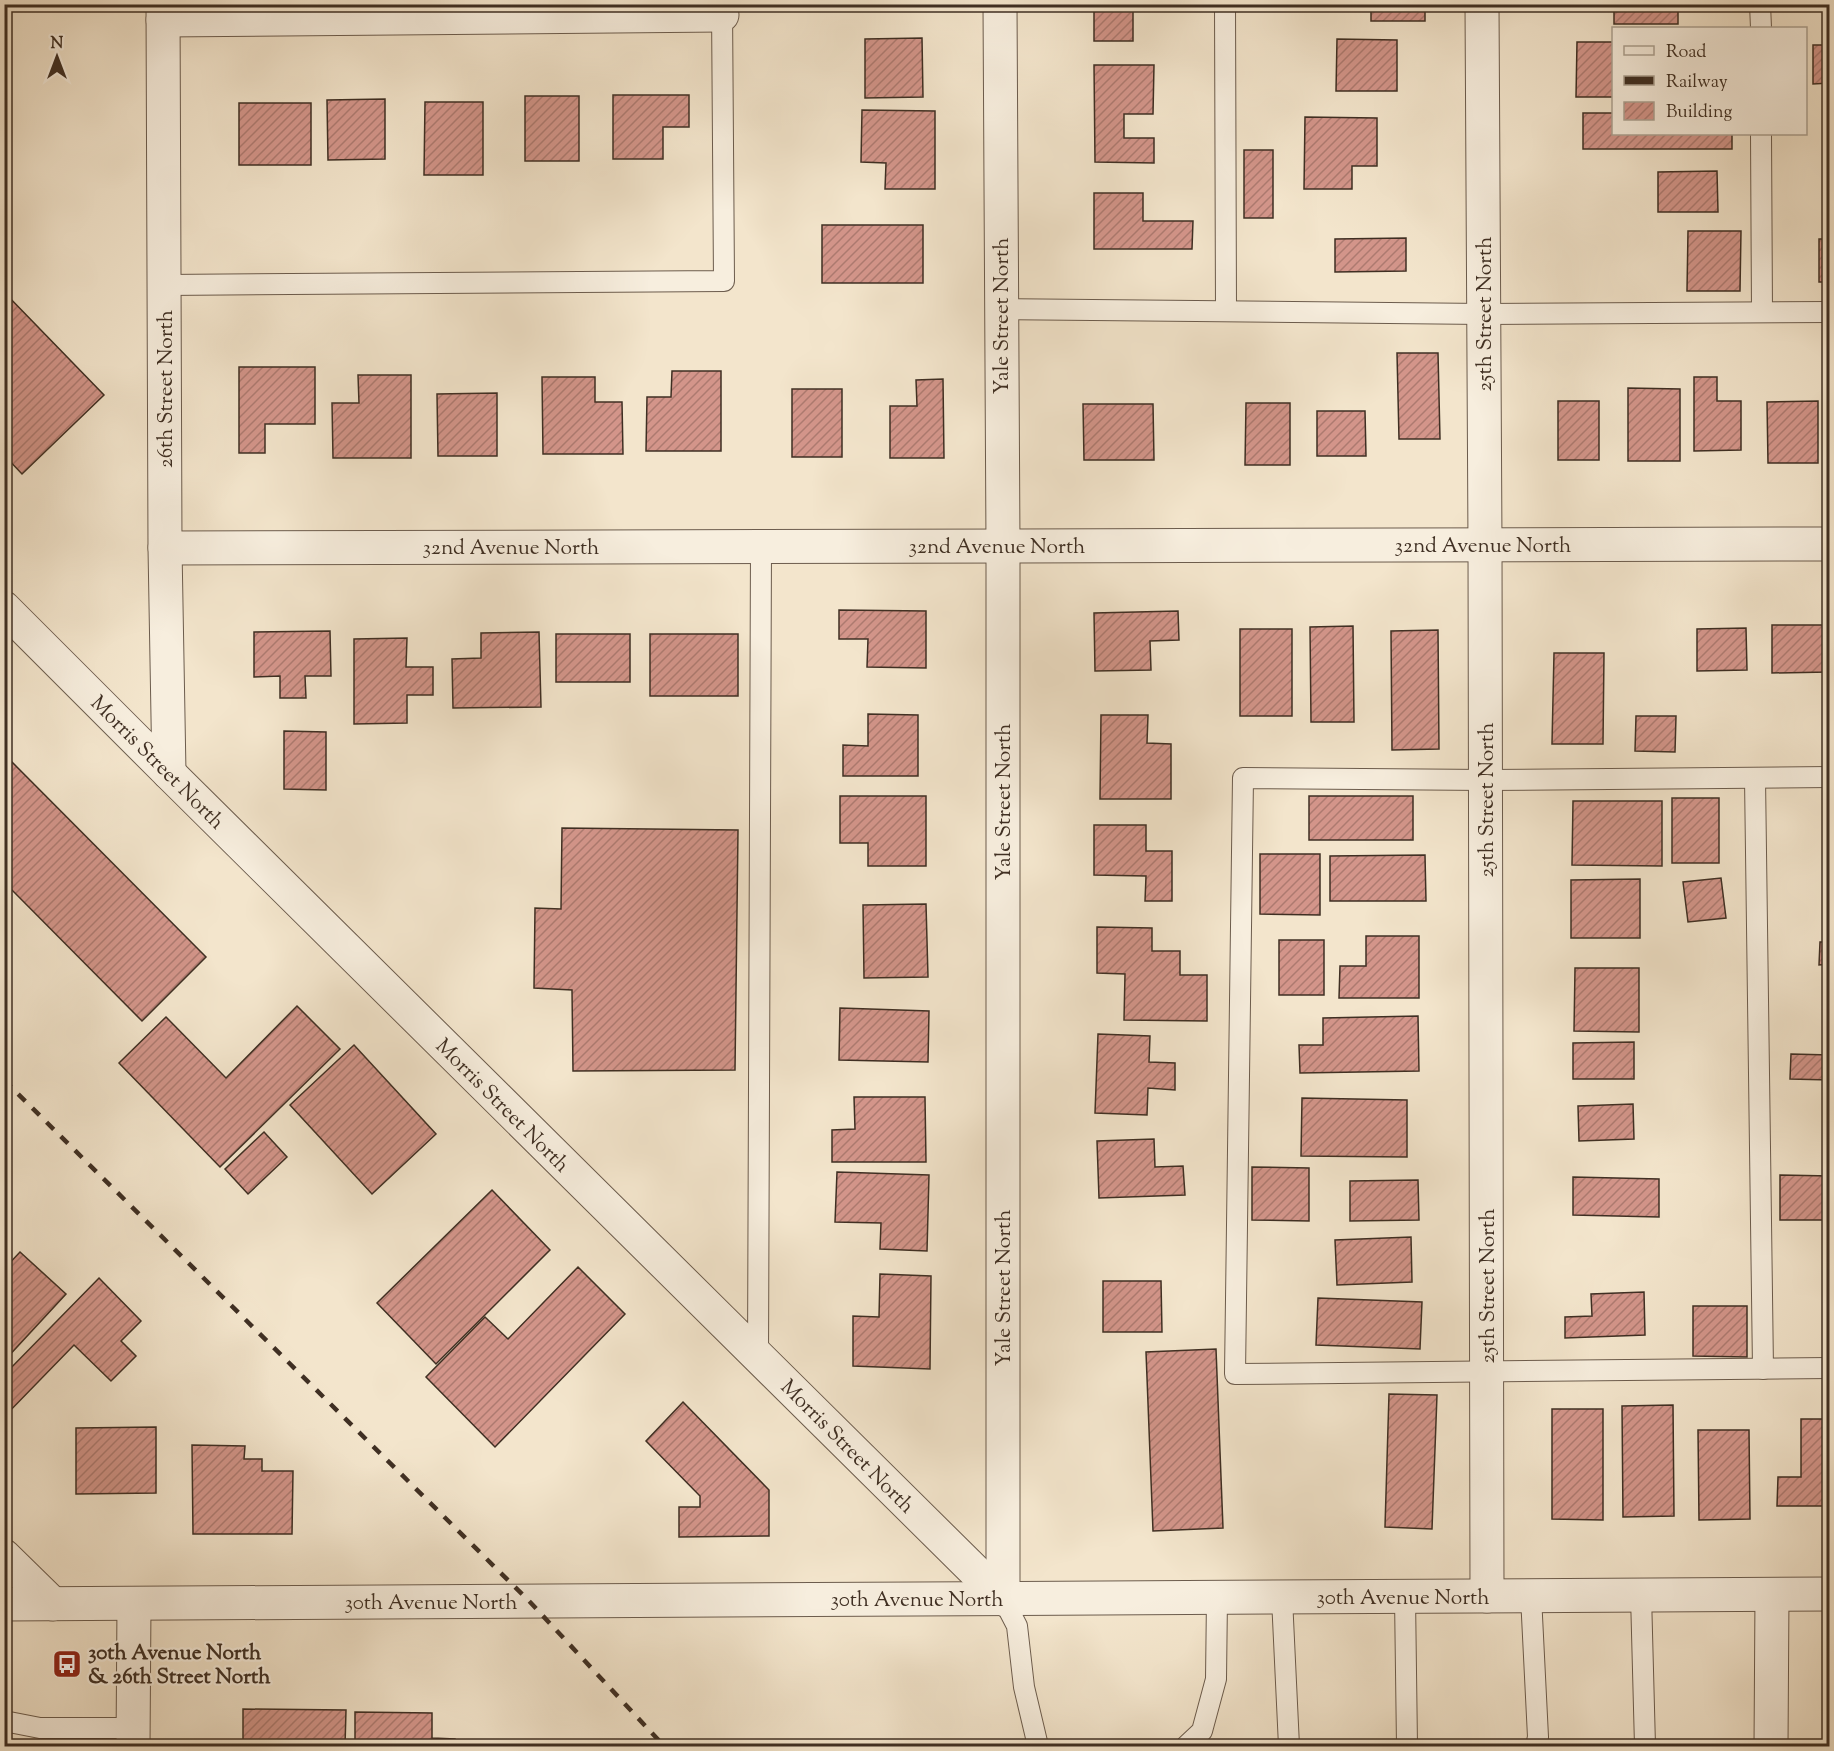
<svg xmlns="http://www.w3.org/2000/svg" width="1834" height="1751" viewBox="0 0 1834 1751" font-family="'Sorts Mill Goudy',serif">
<defs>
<pattern id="building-hatch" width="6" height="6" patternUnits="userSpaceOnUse" patternTransform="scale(1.5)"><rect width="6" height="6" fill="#d3958a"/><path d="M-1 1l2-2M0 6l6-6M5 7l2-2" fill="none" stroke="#ad7a70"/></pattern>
</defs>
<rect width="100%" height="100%" fill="#f3e5cc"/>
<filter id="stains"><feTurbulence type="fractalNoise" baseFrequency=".00333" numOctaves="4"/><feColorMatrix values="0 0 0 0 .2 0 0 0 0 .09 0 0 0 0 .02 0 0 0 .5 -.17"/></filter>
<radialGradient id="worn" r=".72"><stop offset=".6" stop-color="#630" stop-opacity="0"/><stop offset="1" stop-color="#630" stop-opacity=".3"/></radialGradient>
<g fill="url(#building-hatch)" stroke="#3f2f23" stroke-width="1.5">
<rect x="1094" y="4" width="39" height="37"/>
<rect x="1371" y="4" width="54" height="17"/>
<rect x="1614" y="4" width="64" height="20"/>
<path d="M922 38 923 97 865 98V39Z"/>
<path d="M1337 39 1397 40V91H1336Z"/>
<path d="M1577 42H1614V97H1576Z"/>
<path d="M1813 45H1830V83L1813 84Z"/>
<path d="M1094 65H1154L1153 114H1124V138H1154V163L1095 162Z"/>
<path d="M613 95H689V127H663V159H613Z"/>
<rect x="525" y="96" width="54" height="65"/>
<path d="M385 99V159L328 160 327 100Z"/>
<path d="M425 102H483V175H424Z"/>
<rect x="239" y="103" width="72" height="62"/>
<path d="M862 110 935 111V189H885L886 163 861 162Z"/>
<path d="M1583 113H1614V134H1732V149H1583Z"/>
<path d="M1305 117 1377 118V166H1352V189H1304Z"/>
<rect x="1244" y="150" width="29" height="68"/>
<path d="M1717 171 1718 212H1658V172Z"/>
<path d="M1094 193H1143V221H1193L1192 249H1094Z"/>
<rect x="822" y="225" width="101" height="58"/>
<path d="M1688 231H1741L1740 291H1687Z"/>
<path d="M1406 238V271L1335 272V239Z"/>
<rect x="1819" y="239" width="11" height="43"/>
<path d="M4 292 104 395 22 474 4 455Z"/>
<path d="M1397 353H1438L1440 439H1399Z"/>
<path d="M239 367H315V424H265V453H239Z"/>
<path d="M672 371H721V451H646L647 397H671Z"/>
<path d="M358 375H411V458H333L332 403H359Z"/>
<path d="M542 377H595V402H622L623 454H543Z"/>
<path d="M1694 377H1717V401H1741V450L1694 451Z"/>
<path d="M943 379 944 458H890V406H917L916 380Z"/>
<path d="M1628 388 1680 389V461H1628Z"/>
<rect x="792" y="389" width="50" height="68"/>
<path d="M497 393V456H438L437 394Z"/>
<rect x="1558" y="401" width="41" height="59"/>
<path d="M1818 401V463H1768L1767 402Z"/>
<path d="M1246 403H1290V465H1245Z"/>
<path d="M1083 404H1153L1154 460H1084Z"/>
<path d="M1317 411H1365L1366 456H1317Z"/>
<path d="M839 610 926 611V668L867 667 868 639H839Z"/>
<path d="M1178 611 1179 640 1150 641 1151 670 1095 671 1094 613Z"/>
<path d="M1772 625H1828V672L1772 673Z"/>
<path d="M1353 626 1354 722H1311L1310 627Z"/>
<path d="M1746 628 1747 670 1697 671V629Z"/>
<rect x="1240" y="629" width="52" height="87"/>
<path d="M1438 630 1439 749 1392 750 1391 631Z"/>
<path d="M330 631 331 676H305L306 698H280V676L254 677V632Z"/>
<path d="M539 632 541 707 453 708 452 659 481 658V633Z"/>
<rect x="556" y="634" width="74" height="48"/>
<rect x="650" y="634" width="88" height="62"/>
<path d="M407 638 406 667H433V695H407V723L354 724V639Z"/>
<path d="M1554 653H1604L1603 744H1552Z"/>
<path d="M868 714 918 715V776H843V745L868 746Z"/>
<path d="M1101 715H1148L1147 743 1171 744V799H1100Z"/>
<path d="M1636 716H1676L1675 752 1635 751Z"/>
<path d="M284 731 326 732V790L284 789Z"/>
<path d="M4 754 206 957 142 1021 4 882Z"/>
<path d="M840 796H926V866H868V843H840Z"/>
<rect x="1309" y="796" width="104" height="44"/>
<rect x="1672" y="798" width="47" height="65"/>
<path d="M1573 801H1662V866L1572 865Z"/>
<path d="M1094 825H1146V851H1172V901H1145L1146 876 1094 875Z"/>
<path d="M562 828 738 830 735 1070 573 1071 572 990 534 988 535 908 561 909Z"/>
<path d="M1260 854H1320V915L1260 914Z"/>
<path d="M1425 855 1426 901H1330V856Z"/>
<path d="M1721 878 1726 918 1688 922 1683 882Z"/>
<path d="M1640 879V938H1571V880Z"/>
<path d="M926 904 928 977 864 978 863 905Z"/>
<path d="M1097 927 1152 928V951H1180V975H1207V1021L1124 1020 1125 974 1097 973Z"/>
<path d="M1366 936H1419V998H1339L1340 966H1366Z"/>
<rect x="1279" y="940" width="45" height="55"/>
<path d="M1820 942H1830V964L1819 965Z"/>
<path d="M1575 968H1639V1032L1574 1031Z"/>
<path d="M297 1006 340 1049 220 1167 119 1063 166 1017 226 1078Z"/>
<path d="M840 1008 929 1011 928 1062 839 1060Z"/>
<path d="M1418 1016 1419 1071 1300 1073 1299 1045H1323V1018Z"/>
<path d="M1098 1034 1150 1036 1149 1062 1175 1063V1090L1148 1088 1147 1115 1095 1113Z"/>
<path d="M1634 1042V1079H1573V1043Z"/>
<path d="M354 1045 436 1134 372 1194 290 1105Z"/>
<path d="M1791 1054 1830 1055V1080L1790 1079Z"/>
<path d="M854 1097H925L926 1162H832V1130L855 1129Z"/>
<path d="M1302 1098 1407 1100V1157L1301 1156Z"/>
<path d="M1633 1104 1634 1139 1579 1141 1578 1106Z"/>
<path d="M264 1132 287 1157 248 1194 225 1169Z"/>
<path d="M1154 1139 1155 1167 1183 1166 1185 1195 1099 1198 1097 1141Z"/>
<path d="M1252 1167 1309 1168V1221L1252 1220Z"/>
<path d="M837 1172 929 1175 927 1251 880 1249 881 1223 835 1222Z"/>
<path d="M1780 1175 1830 1176V1220H1780Z"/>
<path d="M1573 1177 1659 1179V1217L1573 1215Z"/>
<path d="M1418 1180 1419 1220 1350 1221V1181Z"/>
<path d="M492 1190 550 1250 436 1364 377 1303Z"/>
<path d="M1411 1237 1412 1282 1337 1285 1335 1240Z"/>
<path d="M20 1252 66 1294 4 1361V1269Z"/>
<path d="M578 1267 625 1314 495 1447 426 1377 485 1317 508 1339Z"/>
<path d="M880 1274 931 1276 930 1369 853 1366V1316L879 1317Z"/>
<path d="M99 1278 141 1321 121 1341 136 1356 111 1381 74 1345 4 1417V1375Z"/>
<path d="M1103 1281H1161L1162 1332H1103Z"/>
<path d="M1644 1292 1645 1335 1565 1338V1317L1592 1316 1591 1294Z"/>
<path d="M1318 1298 1422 1302 1420 1349 1316 1345Z"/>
<path d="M1693 1306H1747V1357L1693 1356Z"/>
<path d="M1216 1349 1223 1528 1153 1531 1146 1352Z"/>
<path d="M1389 1394 1437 1395 1432 1529 1385 1527Z"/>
<path d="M683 1402 769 1490V1536L679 1537V1507H700V1496L646 1441Z"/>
<path d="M1673 1405 1674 1516 1623 1517 1622 1406Z"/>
<path d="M1552 1409H1603V1520L1552 1519Z"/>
<path d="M1801 1419H1824L1823 1506H1777L1778 1477H1801Z"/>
<path d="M156 1427V1493L76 1494V1428Z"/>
<path d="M1698 1430H1749L1750 1519 1699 1520Z"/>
<path d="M192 1445 245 1446 244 1459H262V1471H293L292 1534H193Z"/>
<path d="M243 1709 346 1710 345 1746H243Z"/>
<path d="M355 1712 432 1713V1738L455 1739V1746H355Z"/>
</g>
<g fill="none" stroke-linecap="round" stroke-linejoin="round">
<g stroke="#6c5c4d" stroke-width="22">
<g id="service">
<path d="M1225 4 1226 311"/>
<path d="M1760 4 1761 28"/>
<path d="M1761 134 1762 312"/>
<path d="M164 285 724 281 722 7"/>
<path d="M1001 309 1484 314 1830 312"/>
<path d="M1830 777 1486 780 1243 778 1235 1374 1830 1368"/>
<path d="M1755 778 1763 1369"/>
<path d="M758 1357 761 547"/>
<path d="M1641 1595 1645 1746"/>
<path d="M1531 1596 1538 1737 1536 1746"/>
<path d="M1405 1597 1407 1746"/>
<path d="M1282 1598 1289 1746"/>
<path d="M1003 1599 1017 1626 1024 1687 1038 1746"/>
<path d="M4 1721 40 1728H133"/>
<path d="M1186 1746 1202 1731 1216 1679 1217 1598"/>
</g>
</g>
<g stroke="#6c5c4d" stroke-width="35">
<g id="minor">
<path d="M163 4 165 548 169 773"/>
<path d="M1000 4 1003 546V1599"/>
<path d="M1482 4 1485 545 1487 1596"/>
<path d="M163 20 722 15"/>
<path d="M165 548 1830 544"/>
<path d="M4 608 169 773 1003 1599"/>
<path d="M4 1556 53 1604"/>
<path d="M133 1746 134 1604"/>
<path d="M1771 1746 1772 1595"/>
</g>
</g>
<g stroke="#6c5c4d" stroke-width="35">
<path id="tertiary" d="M4 1604 1830 1594"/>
</g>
<use href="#service" stroke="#f7eede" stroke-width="20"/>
<use href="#minor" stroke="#f7eede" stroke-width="33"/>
<use href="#tertiary" stroke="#f7eede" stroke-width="33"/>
<path stroke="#3f2f23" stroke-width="4.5" stroke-dasharray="10 10" stroke-linecap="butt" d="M4 1080 530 1602 664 1746"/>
</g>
<defs>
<g id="bus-square" transform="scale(1.5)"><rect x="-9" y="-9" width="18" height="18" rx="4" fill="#8f2418" stroke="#f7eede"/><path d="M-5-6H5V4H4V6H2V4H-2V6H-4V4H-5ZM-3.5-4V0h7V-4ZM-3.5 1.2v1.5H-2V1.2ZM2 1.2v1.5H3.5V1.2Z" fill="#fff"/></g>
</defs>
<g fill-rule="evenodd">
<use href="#bus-square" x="67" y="1664"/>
</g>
<g text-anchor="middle" stroke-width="4.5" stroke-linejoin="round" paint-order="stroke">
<g font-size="21" fill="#3f2f23" stroke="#f7eede">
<text transform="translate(1484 314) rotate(-90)" y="7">25th Street North</text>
<text transform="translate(1001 316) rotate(-90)" y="7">Yale Street North</text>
<text transform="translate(165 389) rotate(-90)" y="7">26th Street North</text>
<text x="1483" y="552">32nd Avenue North</text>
<text x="997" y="553">32nd Avenue North</text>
<text x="511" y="554">32nd Avenue North</text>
<text transform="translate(158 762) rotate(45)" y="7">Morris Street North</text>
<text transform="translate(1486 800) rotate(-90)" y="7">25th Street North</text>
<text transform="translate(1003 802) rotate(-90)" y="7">Yale Street North</text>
<text transform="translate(503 1105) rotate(45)" y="7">Morris Street North</text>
<text transform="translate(1487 1286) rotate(-90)" y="7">25th Street North</text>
<text transform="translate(1003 1288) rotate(-90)" y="7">Yale Street North</text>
<text transform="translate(848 1446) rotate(45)" y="7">Morris Street North</text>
<text x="1403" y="1604">30th Avenue North</text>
<text x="917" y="1606">30th Avenue North</text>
<text x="431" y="1609">30th Avenue North</text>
</g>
<g font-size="21" font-weight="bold" fill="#3f2f23" stroke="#f7eede" text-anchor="start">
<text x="88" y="1659">30th Avenue North<tspan x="88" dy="24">&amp; 26th Street North</tspan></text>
</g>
</g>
<rect width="1834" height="1751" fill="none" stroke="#f3e5cc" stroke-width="24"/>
<rect x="6" y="6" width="1822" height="1739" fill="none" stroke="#3f2f23" stroke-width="3"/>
<rect x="12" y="12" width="1810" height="1727" fill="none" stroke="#3f2f23" stroke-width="1.5"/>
<rect x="1612" y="27" width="195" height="108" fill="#f7eede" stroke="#ada293" stroke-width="1.5"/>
<rect x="1624" y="46" width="30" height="9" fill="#f7eede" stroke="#ada293" stroke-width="1.5"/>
<text x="1666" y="57" font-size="18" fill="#3f2f23">Road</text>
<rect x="1624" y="76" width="30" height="9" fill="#3f2f23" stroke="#ada293" stroke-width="1.5"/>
<text x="1666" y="87" font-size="18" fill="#3f2f23">Railway</text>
<rect x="1624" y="102" width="30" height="18" fill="url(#building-hatch)" stroke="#ada293" stroke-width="1.5"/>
<text x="1666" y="117" font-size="18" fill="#3f2f23">Building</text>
<g transform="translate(57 57)" stroke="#f7eede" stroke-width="4.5" paint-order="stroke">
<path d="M0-4.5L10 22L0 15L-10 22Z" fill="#3f2f23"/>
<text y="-9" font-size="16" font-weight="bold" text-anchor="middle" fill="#3f2f23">N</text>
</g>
<rect width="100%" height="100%" filter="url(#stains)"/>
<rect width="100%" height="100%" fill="url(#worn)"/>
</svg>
